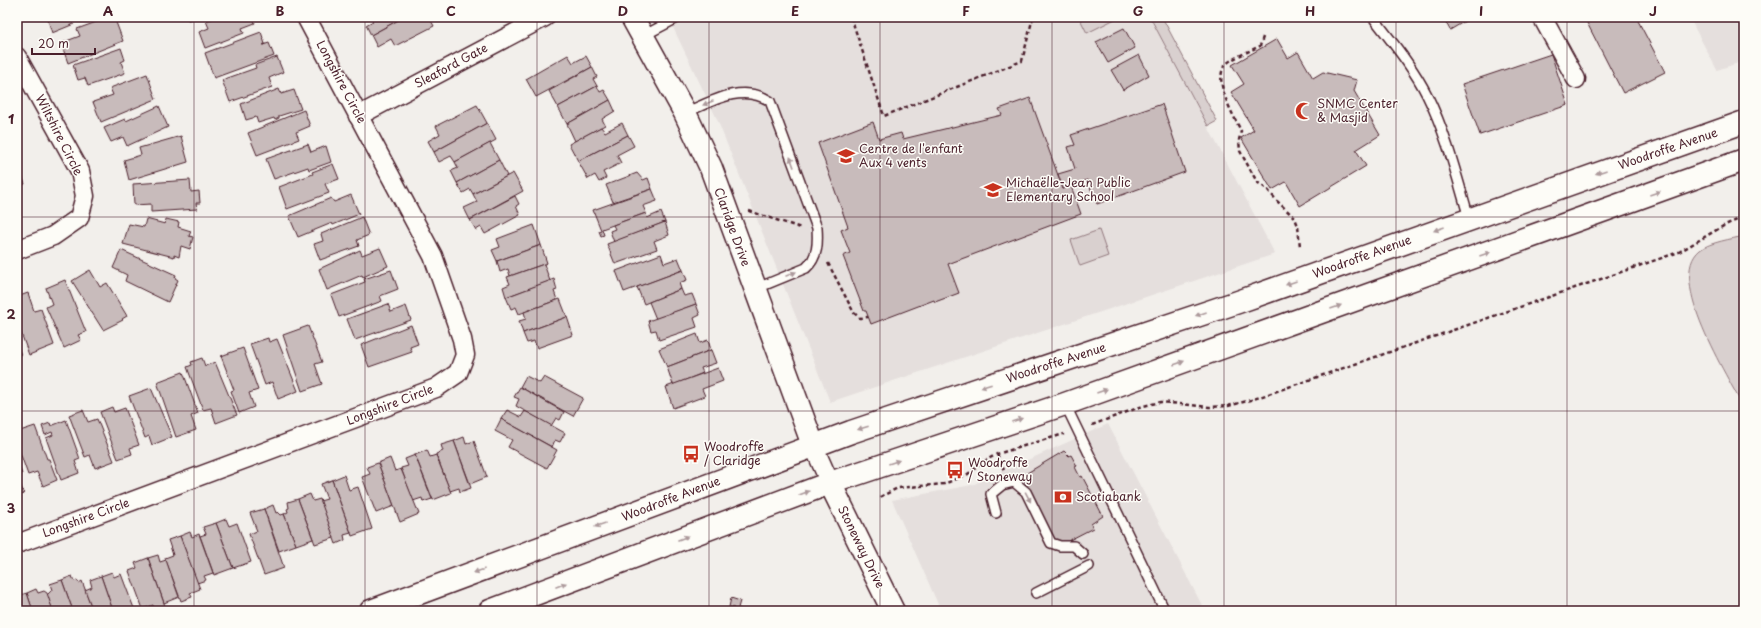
<svg xmlns="http://www.w3.org/2000/svg" width="1761" height="628" viewBox="0 0 1761 628" font-family="'Playpen Sans',sans-serif">
<rect width="100%" height="100%" fill="#f2efeb"/>
<filter id="ink" filterUnits="userSpaceOnUse"><feTurbulence type="fractalNoise" baseFrequency=".025" numOctaves="2"/><feDisplacementMap in="SourceGraphic" scale="8" xChannelSelector="R" yChannelSelector="G"/><feConvolveMatrix kernelMatrix="1 2 1 2 8 2 1 2 1" color-interpolation-filters="sRGB"/></filter>
<g filter="url(#ink)">
<g fill="#e5dfdd">
<path d="M668 17H1150L1275 254 830 402 717 119Z"/>
<path d="M1689 17H1744V61L1717 70Z"/>
<path d="M1108 424 1205 611H941L892 500 972 485Z"/>
</g>
<g fill="#d9d0cf" stroke="#92787d">
<path d="M1079 17H1114L1115 19 1087 33Z"/>
<path d="M1150 17H1162L1217 121 1208 126Z"/>
<path d="M1099 230 1108 256 1080 266 1071 240Z"/>
<path d="M1744 236V408C1728 377 1665 278 1700 250 1710 242 1732 239 1744 236Z"/>
</g>
<g fill="#c8bbbb" stroke="#4a1f2b">
<path d="M47 17H86L73 22 74 24 52 33Z"/>
<path d="M110 17H114L123 41 68 63 61 43 80 36 77 29Z"/>
<path d="M187 17H200L188 20Z"/>
<path d="M217 17H253L255 23 242 28 244 33 205 48 199 32 209 28 206 21Z"/>
<path d="M369 17H404L371 35 366 25 373 21Z"/>
<path d="M404 17H429L434 26 395 46 391 39 377 47 371 35Z"/>
<path d="M1443 17H1472L1450 30Z"/>
<path d="M1584 17H1636L1665 72 1623 93Z"/>
<path d="M1124 28 1135 48 1108 63 1096 42Z"/>
<path d="M261 32 265 44 263 45 269 43 274 56 214 78 205 53Z"/>
<path d="M1277 39 1288 58 1298 52 1313 78 1323 72 1357 80 1354 91 1380 135 1356 150 1366 166 1300 206 1286 182 1272 190 1241 138 1254 130 1231 92 1244 84 1232 65Z"/>
<path d="M121 48 125 60 121 62 125 73 88 86 85 78 78 80 73 65Z"/>
<path d="M1551 54 1568 105 1480 135 1462 84Z"/>
<path d="M568 55 573 63 586 56 592 67 536 97 526 79Z"/>
<path d="M1139 55 1149 75 1123 90 1111 70Z"/>
<path d="M277 57 283 72 269 78 272 87 230 102 222 80 256 68 255 65Z"/>
<path d="M592 67 597 77 593 79 597 86 558 107 549 91Z"/>
<path d="M147 74 156 99 101 122 93 102 113 95 110 88Z"/>
<path d="M597 86 600 92 604 90 610 100 567 124 558 107Z"/>
<path d="M279 89 281 94 294 90 301 109 279 116V118L275 120 274 118 258 123 256 117 246 120 241 104Z"/>
<path d="M1030 98 1063 189 1071 186 1081 214 948 264 959 293 935 302 934 300 871 324 866 311H864L843 256 850 253 841 230 848 227 818 143 873 122 879 139 901 133 903 139 1002 115 999 109Z"/>
<path d="M610 100 615 111 602 119 605 125 575 141 567 124Z"/>
<path d="M1162 104 1185 172 1097 204 1087 180 1063 189 1058 174 1075 169 1068 147 1075 145 1071 135Z"/>
<path d="M477 105 487 123 434 152 428 141 440 134 436 126Z"/>
<path d="M159 106 168 127 127 146 123 137 111 142 104 128 125 119 126 121Z"/>
<path d="M304 110 310 126 296 132 299 139 257 155 248 133Z"/>
<path d="M487 123 496 140 455 162 451 156 439 162 434 152Z"/>
<path d="M622 123 628 135 578 161 569 144 601 127 605 132Z"/>
<path d="M628 135 634 146 617 155 621 163 603 172 606 178 599 182 595 175 588 179 578 161Z"/>
<path d="M181 136 188 162 129 180 124 160 141 155 139 148Z"/>
<path d="M490 143 499 160 457 183 451 171 458 168 455 162Z"/>
<path d="M308 144 311 152 326 146 331 162 309 170 308 167 274 179 266 159Z"/>
<path d="M499 160 507 176 473 194 470 189 463 193 457 183Z"/>
<path d="M17 163 25 184 17 186Z"/>
<path d="M333 164 339 179 325 184 329 193 287 209 279 187 313 174 312 172Z"/>
<path d="M513 173 523 191 470 220 464 208 477 202 473 194Z"/>
<path d="M637 173 643 180 648 178 652 189 613 202 606 185Z"/>
<path d="M190 180 191 192 199 191 200 203H196L197 209 151 212V204L134 205 133 184Z"/>
<path d="M17 188 21 200 17 201Z"/>
<path d="M652 189 657 201 643 206 646 213 602 229 604 235 601 236 599 231 601 230 593 210Z"/>
<path d="M351 195 359 214 333 225 332 223 298 237 289 216 331 198 334 202Z"/>
<path d="M515 196 519 204 516 206 520 215 485 234 481 227 476 230 470 220Z"/>
<path d="M661 212 665 222 614 242 610 231 615 229 613 225 646 213 647 218Z"/>
<path d="M362 217 369 235 357 240 359 246 320 260 314 244 323 241 321 234Z"/>
<path d="M146 219 165 224 166 219 179 222 178 227 191 231 189 236 193 237 190 249 181 246 179 257 174 255V257L123 244 129 224 144 227Z"/>
<path d="M665 222 669 235 654 241 657 249 615 264 607 244Z"/>
<path d="M534 225 541 245 497 261 492 250 500 247 497 239Z"/>
<path d="M541 245 547 263 510 276 508 269 500 272 497 261Z"/>
<path d="M380 248 388 266 363 277 362 275 327 290 319 269 360 250 362 255Z"/>
<path d="M121 250 176 275 175 278 178 280 168 302 125 281 127 275 113 268Z"/>
<path d="M661 254 664 263 678 258 683 270 624 292 616 271Z"/>
<path d="M544 264 550 281 506 297 503 287 510 284 507 277Z"/>
<path d="M90 270 100 287 107 283 127 316 122 319 123 320 103 330 72 281Z"/>
<path d="M391 270 398 289 380 296 382 301 339 317 331 295 365 282 364 279Z"/>
<path d="M683 270 687 280 679 283 681 289 644 304 637 287Z"/>
<path d="M554 279 557 290 554 291 557 300 519 314 516 307 511 309 506 297Z"/>
<path d="M65 280 86 332 78 335 81 340 64 348 46 307 52 304 46 288Z"/>
<path d="M681 289 684 296 692 294 696 304 656 319 649 302Z"/>
<path d="M28 293 34 311 41 309 54 345 29 355 17 322V297Z"/>
<path d="M560 299 567 317 523 333 519 321 526 319 524 312Z"/>
<path d="M388 304 391 312 406 306 411 320 355 340 347 319Z"/>
<path d="M696 304 700 315 694 318 697 327 659 340 656 330 651 331 648 321Z"/>
<path d="M567 317 573 335 537 348 534 341 527 343 523 333Z"/>
<path d="M411 325 418 344 410 347 412 352 369 367 361 345Z"/>
<path d="M308 326 322 362 315 364 322 384 302 391 283 335Z"/>
<path d="M697 334 700 343 708 340 711 350 667 367 659 349Z"/>
<path d="M268 338 269 342 277 339 298 391 278 399 272 382 265 385 250 344Z"/>
<path d="M17 344 21 355 17 357Z"/>
<path d="M243 348 258 390 249 393 254 407 239 413 231 391 234 390 221 356Z"/>
<path d="M711 350 716 363 701 368 703 373 673 385 667 367Z"/>
<path d="M202 358 205 366 215 362 237 415 216 423 211 408 203 410 187 367 192 365 191 362Z"/>
<path d="M718 368 723 381 702 389 705 396 673 408 666 387Z"/>
<path d="M183 372 198 413 191 416 196 430 176 437 157 382Z"/>
<path d="M526 376 540 383 544 377 583 398 573 416 520 387Z"/>
<path d="M520 387 564 412 560 420 556 418 551 426 516 406 519 399 514 397Z"/>
<path d="M151 388 172 437 152 445 149 436 145 438 129 396Z"/>
<path d="M112 407 114 412 125 408 139 445 130 448 132 454 118 459 100 412Z"/>
<path d="M83 410 88 422 97 419 114 461 95 468 90 455 85 457 69 415Z"/>
<path d="M507 410 521 417 525 411 565 433 560 442 555 440 552 447 501 419Z"/>
<path d="M501 419 557 450 547 468 508 447 512 440 495 431Z"/>
<path d="M66 420 80 459 75 461 79 473 61 480 46 438 53 435 52 432 45 435 42 426 50 423 51 426Z"/>
<path d="M35 426 47 459H49L57 480 43 486 37 472 28 475 17 444V432Z"/>
<path d="M464 437 466 444 474 441 487 477 470 484 454 441Z"/>
<path d="M454 441 471 488 460 492 459 488 450 491 436 454 443 451 441 445Z"/>
<path d="M427 450 430 457 436 455 451 493 433 500 415 455Z"/>
<path d="M1064 451 1069 456 1071 455 1077 466 1075 467 1080 477 1082 476 1103 516 1091 524 1093 528 1060 545 1053 543 1044 527 1047 525 1022 476Z"/>
<path d="M415 455 432 499 423 502 422 498 413 501 401 468 408 466 405 459Z"/>
<path d="M390 458 395 471 401 469 419 514 400 522 378 463Z"/>
<path d="M17 461 22 474 17 476Z"/>
<path d="M378 463 394 506 376 513 362 477 370 474 367 467Z"/>
<path d="M344 475 349 490 358 487 372 529 352 536 332 480Z"/>
<path d="M17 476 24 494 17 496Z"/>
<path d="M332 480 351 533 344 535 345 540 336 544 320 501 327 499 321 484Z"/>
<path d="M310 494 313 501 320 499 334 538 315 544 298 499Z"/>
<path d="M298 499 313 539 296 545 284 514 288 512 287 509 289 508 288 502Z"/>
<path d="M273 505 276 513 278 512 281 515 284 514 296 545 279 551 264 509Z"/>
<path d="M264 509 284 568 264 575 249 534 257 531 250 513Z"/>
<path d="M226 519 229 526 237 523 251 562 233 568 216 523Z"/>
<path d="M216 523 233 568 214 575 200 536 206 534 203 527Z"/>
<path d="M190 532 192 537 199 534 213 573 204 576 206 580 197 583 180 536Z"/>
<path d="M180 536 200 589 190 593 192 597 181 601 165 558 173 555 168 540Z"/>
<path d="M158 555 160 562 166 560 179 597 164 603 148 558Z"/>
<path d="M148 558 165 606 154 610 153 605 143 609 129 571 137 568 135 563Z"/>
<path d="M112 572 114 577 121 574 135 611H113L101 576Z"/>
<path d="M72 576 74 581 77 580 79 583 82 581 93 611H73L62 580Z"/>
<path d="M101 576 113 611H93L85 590 92 587 90 580Z"/>
<path d="M62 580 73 611H53L47 595 52 590 50 584Z"/>
<path d="M36 589 38 593 44 591 47 593 53 611H33L27 593Z"/>
<path d="M27 593 33 611H17V596Z"/>
<path d="M731 598 740 601 738 608 745 611H733L734 608 729 607Z"/>
</g>
<g fill="none" stroke-linecap="round" stroke-linejoin="round">
<g stroke="#4a1f2b" stroke-width="12">
<g id="service">
<path d="M1373 17C1392 42 1413 67 1427 95 1446 133 1457 177 1469 218"/>
<path d="M643 36 679 17"/>
<path d="M685 113C712 101 742 83 770 101L817 228C818 243 818 257 806 268L755 289"/>
<path d="M1065 404 1165 611"/>
<path d="M996 513 991 494 1002 485 1014 482 1026 492 1051 543 1060 546H1074L1083 554"/>
<path d="M1036 593 1089 566"/>
</g>
</g>
<g stroke="#4a1f2b" stroke-width="21">
<g id="minor">
<path d="M1542 17 1576 79"/>
<path d="M17 57 80 171 85 196 79 218 53 236 17 250"/>
<path d="M358 116 545 17"/>
<path d="M813 445 830 483"/>
<path d="M17 544 436 388 458 373 465 355 462 339 433 256 306 17"/>
</g>
</g>
<g stroke="#4a1f2b" stroke-width="25">
<g id="tertiary">
<path d="M632 17 685 113 711 168 813 445"/>
<path d="M830 483 893 611"/>
</g>
</g>
<g stroke="#4a1f2b" stroke-width="25">
<g id="secondary">
<path d="M371 611 851 432 1238 302 1744 122"/>
<path d="M490 611 830 483 1065 404 1744 160"/>
</g>
</g>
<g stroke="#4a1f2b" stroke-width="2.5" stroke-dasharray="4 3" stroke-linecap="butt">
<path d="M851 17 884 116 1022 61 1033 17"/>
<path d="M1263 37 1260 46C1252 50 1230 59 1225 65 1213 82 1233 114 1241 131L1239 140 1240 151 1257 182 1267 189 1278 202 1295 218 1298 226 1300 247"/>
<path d="M749 211 801 228"/>
<path d="M828 263 854 313 860 318 868 317"/>
<path d="M1092 425 1143 406 1161 402 1209 407 1228 406 1251 400 1679 252 1725 225 1744 217"/>
<path d="M997 454 1004 470"/>
<path d="M880 497 898 488 944 484 968 474 983 462 997 454 1064 434"/>
</g>
<use href="#service" stroke="#fdfcf7" stroke-width="9"/>
<use href="#minor" stroke="#fdfcf7" stroke-width="18"/>
<use href="#tertiary" stroke="#fdfcf7" stroke-width="22"/>
<use href="#secondary" stroke="#fdfcf7" stroke-width="22"/>
</g>
<defs><path id="oneway-solid" d="M-6-.8H1V-3.2L6.5 0L1 3.2V.8H-6Z"/></defs>
<g fill="#ac999b">
<use href="#oneway-solid" transform="translate(708 103) rotate(158)"/>
<use href="#oneway-solid" transform="translate(792 162) rotate(-110)"/>
<use href="#oneway-solid" transform="translate(1601 172) rotate(161)"/>
<use href="#oneway-solid" transform="translate(1655 193) rotate(-20)"/>
<use href="#oneway-solid" transform="translate(1439 229) rotate(160)"/>
<use href="#oneway-solid" transform="translate(1485 254) rotate(-20)"/>
<use href="#oneway-solid" transform="translate(791 274) rotate(-22)"/>
<use href="#oneway-solid" transform="translate(1291 283) rotate(160)"/>
<use href="#oneway-solid" transform="translate(1336 307) rotate(-20)"/>
<use href="#oneway-solid" transform="translate(1201 314) rotate(161)"/>
<use href="#oneway-solid" transform="translate(1179 363) rotate(-20)"/>
<use href="#oneway-solid" transform="translate(986 386) rotate(162)"/>
<use href="#oneway-solid" transform="translate(1102 391) rotate(-20)"/>
<use href="#oneway-solid" transform="translate(1017 420) rotate(-19)"/>
<use href="#oneway-solid" transform="translate(863 428) rotate(162)"/>
<use href="#oneway-solid" transform="translate(894 462) rotate(-19)"/>
<use href="#oneway-solid" transform="translate(804 493) rotate(-21)"/>
<use href="#oneway-solid" transform="translate(1028 497) rotate(62)"/>
<use href="#oneway-solid" transform="translate(600 525) rotate(160)"/>
<use href="#oneway-solid" transform="translate(683 538) rotate(-21)"/>
<use href="#oneway-solid" transform="translate(479 571) rotate(160)"/>
<use href="#oneway-solid" transform="translate(561 585) rotate(-21)"/>
</g>
</g>
<path fill="none" stroke="#4a1f2b" stroke-width="1" stroke-opacity="0.55" d="M194 17V611M365 17V611M537 17V611M709 17V611M880 17V611M1052 17V611M1224 17V611M1396 17V611M1567 17V611M17 217H1744M17 411H1744"/>
<defs>
<g id="mosque-bare" transform="scale(1.38)"><path d="M3.5-4.9A6 6 0 1 0 3.5 4.9A5 5 0 1 1 3.5-4.9Z" fill="#c8321e" stroke="#fdfcf7" stroke-width="2.5" paint-order="stroke"/></g>
<g id="school-bare" transform="scale(1.38)"><path d="M0-5L7-2L0 1L-7-2ZM-4 1L0 2.5L4 1V4Q0 6-4 4Z" fill="#c8321e" stroke="#fdfcf7" stroke-width="2.5" paint-order="stroke"/></g>
<g id="bus-bare" transform="scale(1.38)"><path d="M-5-6H5V4H4V6H2V4H-2V6H-4V4H-5ZM-3.5-4V0h7V-4ZM-3.5 1.2v1.5H-2V1.2ZM2 1.2v1.5H3.5V1.2Z" fill="#c8321e" stroke="#fdfcf7" stroke-width="2.5" paint-order="stroke"/></g>
<g id="bank-bare" transform="scale(1.38)"><path d="M-6-4H6V4H-6ZM0-2.3a2.3 2.3 0 1 0 0 4.6a2.3 2.3 0 1 0 0-4.6Z" fill="#c8321e" stroke="#fdfcf7" stroke-width="2.5" paint-order="stroke"/></g>
</defs>
<g fill-rule="evenodd">
<use href="#mosque-bare" x="1304" y="111"/>
<use href="#school-bare" x="846" y="156"/>
<use href="#school-bare" x="993" y="190"/>
<use href="#bus-bare" x="691" y="454"/>
<use href="#bus-bare" x="955" y="470"/>
<use href="#bank-bare" x="1063" y="497"/>
</g>
<g text-anchor="middle" stroke-width="3" stroke-linejoin="round" paint-order="stroke">
<g font-size="12" fill="#4a1f2b" stroke="#fdfcf7">
<text transform="translate(451 66) rotate(-28)" y="4">Sleaford Gate</text>
<text transform="translate(341 82) rotate(62)" y="4">Longshire Circle</text>
<text transform="translate(59 135) rotate(63)" y="4">Wiltshire Circle</text>
<text transform="translate(1668 149) rotate(-19)" y="4">Woodroffe Avenue</text>
<text transform="translate(732 227) rotate(70)" y="4">Claridge Drive</text>
<text transform="translate(1362 257) rotate(-20)" y="4">Woodroffe Avenue</text>
<text transform="translate(1056 363) rotate(-18)" y="4">Woodroffe Avenue</text>
<text transform="translate(390 405) rotate(-21)" y="4">Longshire Circle</text>
<text transform="translate(671 499) rotate(-21)" y="4">Woodroffe Avenue</text>
<text transform="translate(86 518) rotate(-20)" y="4">Longshire Circle</text>
<text transform="translate(861 547) rotate(64)" y="4">Stoneway Drive</text>
</g>
<g font-size="12" fill="#4a1f2b" stroke="#fdfcf7" text-anchor="start">
<text x="1317" y="108">SNMC Center<tspan x="1317" dy="14">&amp; Masjid</tspan></text>
<text x="859" y="153">Centre de l'enfant<tspan x="859" dy="14">Aux 4 vents</tspan></text>
<text x="1006" y="187">Michaëlle-Jean Public<tspan x="1006" dy="14">Elementary School</tspan></text>
<text x="704" y="451">Woodroffe<tspan x="704" dy="14">/ Claridge</tspan></text>
<text x="968" y="467">Woodroffe<tspan x="968" dy="14">/ Stoneway</tspan></text>
<text x="1076" y="501">Scotiabank</text>
</g>
</g>
<rect width="1761" height="628" fill="none" stroke="#fdfcf7" stroke-width="44"/>
<path d="M32 48v6h63v-6" fill="none" stroke="#4a1f2b" stroke-width="2"/>
<text x="38" y="48" font-size="12" fill="#4a1f2b" stroke="#fdfcf7" stroke-width="3" paint-order="stroke">20 m</text>
<rect x="22" y="22" width="1717" height="584" fill="none" stroke="#4a1f2b" stroke-width="1.5"/>
<g font-size="13" text-anchor="middle" font-weight="bold" fill="#4a1f2b">
<text x="108" y="16">A</text>
<text x="280" y="16">B</text>
<text x="451" y="16">C</text>
<text x="623" y="16">D</text>
<text x="795" y="16">E</text>
<text x="966" y="16">F</text>
<text x="1138" y="16">G</text>
<text x="1310" y="16">H</text>
<text x="1481" y="16">I</text>
<text x="1653" y="16">J</text>
<text x="11" y="124">1</text>
<text x="11" y="319">2</text>
<text x="11" y="513">3</text>
</g>
</svg>
